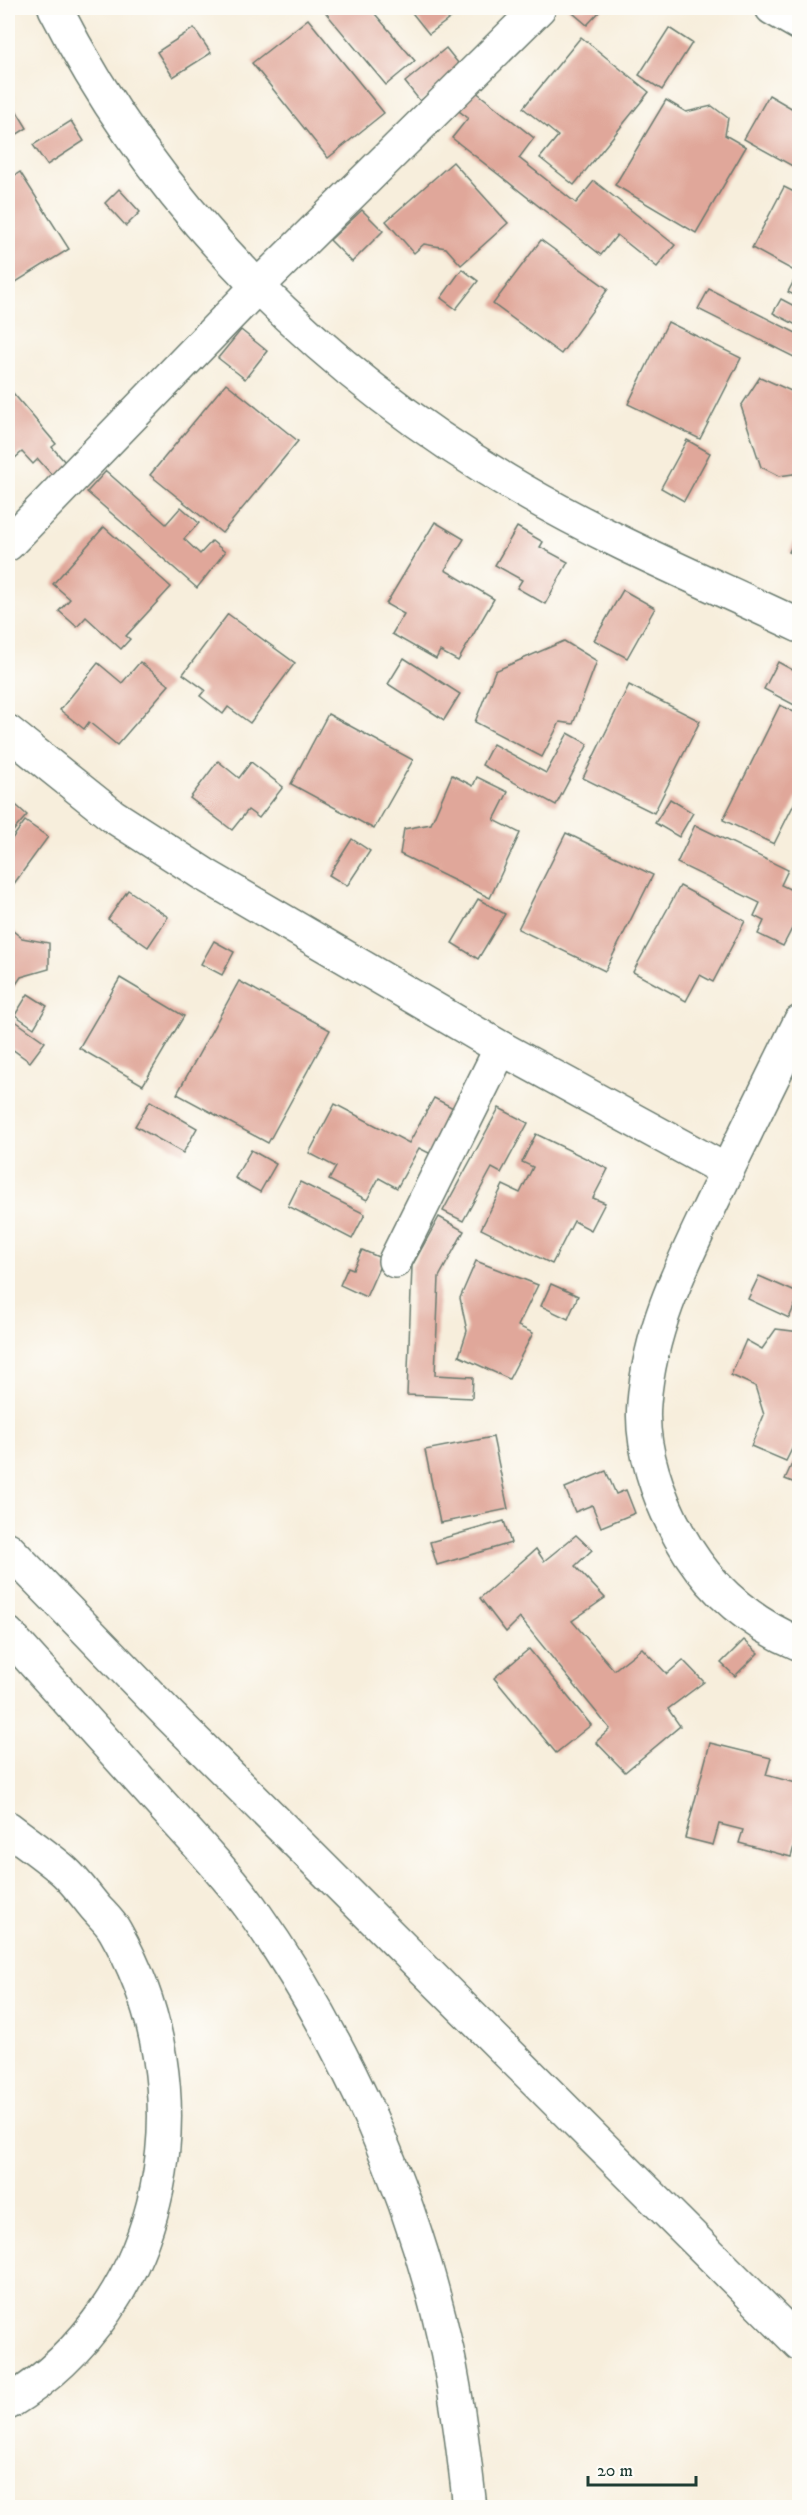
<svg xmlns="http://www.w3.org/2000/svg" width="807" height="2515" viewBox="0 0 807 2515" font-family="'IM FELL DW Pica',serif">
<rect width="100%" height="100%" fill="#fdfcf7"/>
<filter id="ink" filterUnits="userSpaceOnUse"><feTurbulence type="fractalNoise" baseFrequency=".0167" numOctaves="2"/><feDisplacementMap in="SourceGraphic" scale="12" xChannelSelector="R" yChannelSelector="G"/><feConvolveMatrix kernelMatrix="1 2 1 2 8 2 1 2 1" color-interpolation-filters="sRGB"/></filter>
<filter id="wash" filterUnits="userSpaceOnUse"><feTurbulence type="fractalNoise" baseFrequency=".008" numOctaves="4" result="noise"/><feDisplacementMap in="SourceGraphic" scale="24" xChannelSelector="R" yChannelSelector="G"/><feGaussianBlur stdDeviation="1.35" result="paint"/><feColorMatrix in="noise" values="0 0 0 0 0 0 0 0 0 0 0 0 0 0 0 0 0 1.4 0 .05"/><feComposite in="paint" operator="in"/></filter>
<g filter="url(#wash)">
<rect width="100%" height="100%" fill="#f7eedc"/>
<g id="blocks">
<g fill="#e0a79a">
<path d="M333 8H370L415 61 386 85 326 13Z"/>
<path d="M411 8H464L429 34 409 9Z"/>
<path d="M567 8H603L587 25Z"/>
<path d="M308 19 384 113 328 158 252 63Z"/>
<path d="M194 28 211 53 173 77 157 52Z"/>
<path d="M669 28 692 43 662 90 639 75Z"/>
<path d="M581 37 649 92 574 185 540 158 558 136 523 108Z"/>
<path d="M446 48 462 68 420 101 405 82Z"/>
<path d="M475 91 534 138 519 158 576 203 594 181 675 245 657 267 617 235 601 255 452 138 468 118 459 111Z"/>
<path d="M769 95 800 113V162L796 168 744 139Z"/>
<path d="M8 97 27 128 8 140Z"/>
<path d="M666 100 686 112 712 106 728 118 725 135 746 147 696 233 615 185Z"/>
<path d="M71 121 84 141 47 165 33 145Z"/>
<path d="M453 162 508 223 461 265 446 248 424 244 414 253 386 221Z"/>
<path d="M20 172 69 249 8 287V180Z"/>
<path d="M784 187 800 195V298L788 292 798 273 752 248Z"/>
<path d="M119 189 140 212 126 226 105 203Z"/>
<path d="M362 210 383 231 352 262 330 240Z"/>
<path d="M541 240 608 289 561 354 493 304Z"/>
<path d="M462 269 478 281 456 309 441 298Z"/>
<path d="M709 289 800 335V360L698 309Z"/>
<path d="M781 299 800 309V327L773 313Z"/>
<path d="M668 322 741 358 700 439 628 404Z"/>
<path d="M241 330 267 351 245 379 218 358Z"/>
<path d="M760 377 800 395V473L779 476 761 467 741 406Z"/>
<path d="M226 383 298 441 222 533 150 475Z"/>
<path d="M8 387 56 444 52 447 72 470 58 482 38 459 33 464 22 452 8 464Z"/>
<path d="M687 440 710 453 684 501 661 488Z"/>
<path d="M106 471 166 524 181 507 199 523 184 539 200 554 212 541 225 552 197 588 87 492Z"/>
<path d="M435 522 464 539 445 570 494 599 458 661 440 651 436 659 392 634 404 614 386 604Z"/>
<path d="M104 527 171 587 126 636 130 639 121 649 86 617 77 627 59 611 70 599 53 584Z"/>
<path d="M517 527 543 542 540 547 568 562 545 604 517 588 522 580 495 565Z"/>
<path d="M800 531V557L789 552Z"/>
<path d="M623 590 655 608 627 658 594 640Z"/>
<path d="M228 614 295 663 250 723 228 707 223 714 200 696 205 690 183 674Z"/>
<path d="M564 641 597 661 573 724 560 722 542 757 475 722 495 671Z"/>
<path d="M404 658 460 694 444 720 388 684Z"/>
<path d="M140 662 169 685 117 745 89 722 84 729 60 710 98 663 122 683Z"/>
<path d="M778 662 800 674V708L764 689Z"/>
<path d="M629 685 700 721 654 813 583 778Z"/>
<path d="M780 705 800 715V792L774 844 723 820Z"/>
<path d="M328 714 413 760 374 829 291 784Z"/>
<path d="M568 733 588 744 556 805 482 765 493 744 546 773Z"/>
<path d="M218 761 239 778 251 762 283 787 259 818 248 810 232 830 190 798Z"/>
<path d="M452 775 473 786 477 777 508 792 494 820 520 833 490 898 400 854 404 829 431 824Z"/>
<path d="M8 798 27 815 8 837Z"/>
<path d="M670 799 693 813 679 837 655 823Z"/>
<path d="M25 821 48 837 13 885 8 880V844Z"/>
<path d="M695 825 788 870 781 885 800 894V913L783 946 758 934 764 921 754 916 760 903 677 863Z"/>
<path d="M566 833 653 875 605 971 518 929Z"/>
<path d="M352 839 370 851 347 886 329 875Z"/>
<path d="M680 886 745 921 713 982 700 975 686 1001 633 972Z"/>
<path d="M128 890 168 917 148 947 108 919Z"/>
<path d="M478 899 505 914 478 959 452 943Z"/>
<path d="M8 927 22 938 49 943V969L21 977 8 996Z"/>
<path d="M214 941 234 952 222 975 201 964Z"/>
<path d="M120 978 184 1016 143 1085 79 1048Z"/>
<path d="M239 981 330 1030 268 1143 177 1094Z"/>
<path d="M28 994 47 1006 34 1028 15 1015Z"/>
<path d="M11 1018 45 1042 30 1062 8 1046V1023Z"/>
<path d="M434 1098 461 1112 437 1157 419 1148 397 1188 379 1178 367 1200 329 1180 336 1167 309 1153 335 1104 409 1143Z"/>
<path d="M150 1101 197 1128 183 1153 135 1126Z"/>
<path d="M499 1108 528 1123 501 1173 492 1168 463 1221 443 1211Z"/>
<path d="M536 1134 608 1169 593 1198 605 1203 591 1230 574 1221 552 1264 481 1229 503 1185 520 1193 533 1167 522 1162Z"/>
<path d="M251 1150 276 1164 260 1192 235 1178Z"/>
<path d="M300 1182 365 1214 352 1239 288 1206Z"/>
<path d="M439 1217 464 1231 439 1277 435 1375 473 1377 472 1398 407 1395 412 1266Z"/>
<path d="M362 1250 383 1259 366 1297 340 1285 348 1267 353 1269Z"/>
<path d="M476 1261 538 1285 518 1326 533 1333 509 1379 459 1356 467 1331 460 1298Z"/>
<path d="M759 1276 800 1294 789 1318 748 1299Z"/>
<path d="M551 1284 578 1296 568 1319 541 1306Z"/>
<path d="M776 1329 800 1332 797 1351 800 1352V1443L796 1441 786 1461 751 1446 764 1415 755 1386 731 1375 746 1340 762 1349Z"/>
<path d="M493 1437 508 1509 440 1523 425 1450Z"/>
<path d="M796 1455 800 1457V1485L785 1479Z"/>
<path d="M606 1471 616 1494 626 1490 635 1513 601 1527 592 1505 575 1512 565 1488Z"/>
<path d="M504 1521 511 1543 437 1565 430 1542Z"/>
<path d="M576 1535 592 1550 575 1566 605 1598 572 1621 614 1670 642 1648 667 1674 683 1660 704 1682 668 1709 680 1726 625 1772 596 1742 610 1729 520 1618 506 1632 480 1598 536 1549 544 1561Z"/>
<path d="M744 1640 758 1653 735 1676 721 1663Z"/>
<path d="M529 1649 591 1725 556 1753 494 1678Z"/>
<path d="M710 1743 771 1758 766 1775 800 1784V1826L791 1857 739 1843 743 1830 719 1824 713 1845 685 1838Z"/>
</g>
</g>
</g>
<g filter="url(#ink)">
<use href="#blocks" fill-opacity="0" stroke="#6b7b6f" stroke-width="1.5"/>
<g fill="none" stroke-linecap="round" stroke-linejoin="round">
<g stroke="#6b7b6f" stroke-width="36">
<g id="minor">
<path d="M55 8C158 211 326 376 522 490 611 542 707 582 800 626"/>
<path d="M772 8 800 24"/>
<path d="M8 544 257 287 539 8"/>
<path d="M8 732 113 816 205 875 501 1048 727 1171"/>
<path d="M800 1022C771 1081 742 1139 714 1198 682 1265 650 1327 644 1403 640 1447 659 1500 680 1537 707 1586 748 1622 800 1644"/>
<path d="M395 1261 501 1048"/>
</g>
</g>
<g stroke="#6b7b6f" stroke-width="36">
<g id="highway">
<path d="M8 1549 169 1715 800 2344"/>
<path d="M8 1634C57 1688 106 1742 154 1796 187 1833 222 1868 251 1908 345 2040 413 2193 447 2351 458 2403 464 2455 470 2508"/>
<path d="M8 1828C26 1842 47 1856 65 1872 76 1882 85 1895 95 1907 101 1914 110 1922 115 1931 207 2091 170 2304 8 2403"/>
</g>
</g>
<use href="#minor" stroke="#fff" stroke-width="33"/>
<use href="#highway" stroke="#fff" stroke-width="33"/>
</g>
</g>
<rect width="807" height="2515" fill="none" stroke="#fdfcf7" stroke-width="30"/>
<path d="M588 2476v9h108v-9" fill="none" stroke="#1f3d34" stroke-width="3"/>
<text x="597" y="2476" font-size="18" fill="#1f3d34" stroke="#fdfcf7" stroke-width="4.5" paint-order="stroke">20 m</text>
</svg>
